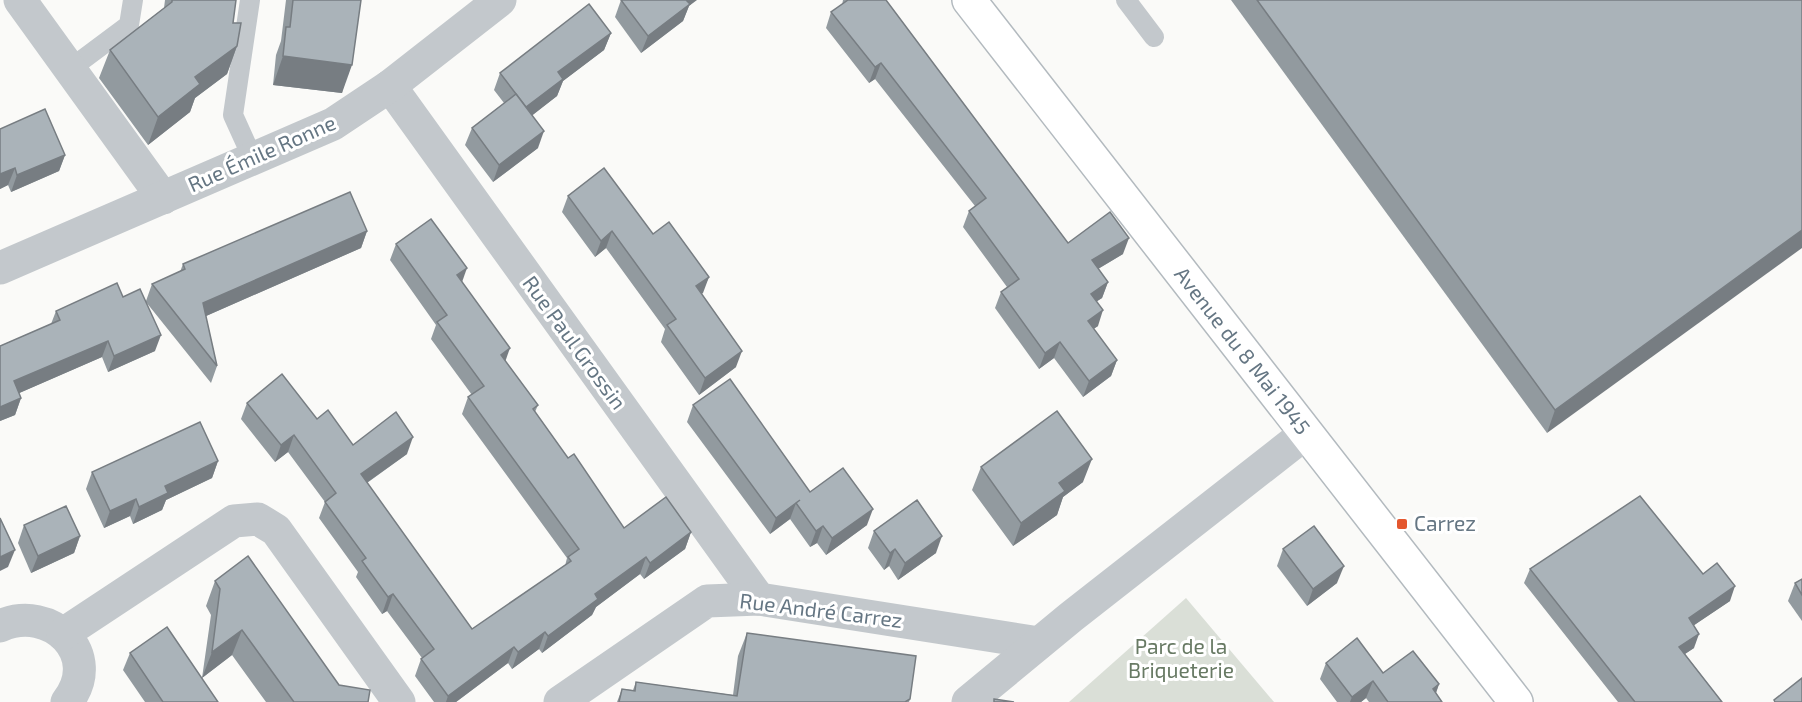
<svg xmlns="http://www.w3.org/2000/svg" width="1802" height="702" viewBox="0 0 1802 702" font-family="'Exo 2',sans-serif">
<rect width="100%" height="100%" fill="#fafaf8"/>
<path fill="#dadfd7" d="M1186 598 1274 702H1069Z"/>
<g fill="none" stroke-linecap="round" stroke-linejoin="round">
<g stroke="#b3babf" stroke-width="36">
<path id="secondary" d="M969 0 1516 702"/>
</g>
<g stroke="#c3c8cc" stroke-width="20">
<path d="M250 0 233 115 253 159"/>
<path d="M1126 0 1154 37"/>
<path d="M70 69 129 25 133 0"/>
</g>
<g stroke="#c3c8cc" stroke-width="33">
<path d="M20 0 163 198"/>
<path d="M390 86 759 599"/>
<path d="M0 268 333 124 390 86 500 0"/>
<path d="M0 626C51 603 104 655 67 702"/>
<path d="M63 634 234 521 258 519 276 530 399 702"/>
<path d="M560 702 707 601 759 599 1039 643"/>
<path d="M968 702 1071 617 1306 433"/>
</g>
<use href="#secondary" stroke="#fff" stroke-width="33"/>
</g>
<g fill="#929a9f">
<path d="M165 0H236L233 23 237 46 227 74 195 98 190 112 148 145 99 78 110 50 164 8Z"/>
<path d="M286 0H361L342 93 273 85 276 55 281 41Z"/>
<path d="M621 0 689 6 683 21 641 53 615 17Z"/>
<path d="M843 0H886L1068 243 1123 254 1098 269 1108 282 1102 298 1097 301 1098 326 1093 329 1117 360 1111 376 1083 397 1054 358 1039 369 995 308 1001 292 1007 287 963 227 969 211 975 206 875 79 869 83 826 28 831 12 842 5Z"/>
<path d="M1231 0H1802L1547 433Z"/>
<path d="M611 33 604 50 563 81 557 96 532 115 538 148 493 182 465 145 472 128 504 103 494 90 500 73Z"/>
<path d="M0 129 65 155 59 171 11 192 8 185 0 189Z"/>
<path d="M568 196 653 234 709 277 701 294 736 367 699 395 661 342 665 329 606 248 595 257 562 212Z"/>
<path d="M367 231 361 248 206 316 217 366 211 383 146 302 155 351 108 372 102 357 19 393 21 398 15 415 0 421V346L51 324 56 311 123 297 146 301 152 284 180 272 183 264Z"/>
<path d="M396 244 462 282 505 361 538 405 535 412 568 458 624 528 691 532 685 549 644 579 640 574 596 607 592 615 542 653 539 649 512 669 508 663 456 702H434L415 676 421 659 422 658 387 611 382 614 356 577 358 572 319 518 325 502 288 452 275 462 241 419 247 403 317 419 353 445 407 454 367 483 472 629 565 566 567 558 462 414 468 397 472 395 431 339 436 325 390 260Z"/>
<path d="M693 405 810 492 867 525 826 555 817 543 810 547 790 519 770 534 687 422Z"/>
<path d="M218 461 212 478 166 500 162 510 133 524 130 516 104 528 86 489 92 472Z"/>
<path d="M981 467 1083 482 1063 497 1057 515 1013 546 972 490Z"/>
<path d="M24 525 80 536 74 553 31 573 18 543Z"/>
<path d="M874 531 936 553 898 580 889 566 884 570 868 548Z"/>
<path d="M1283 549 1337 583 1307 606 1277 566Z"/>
<path d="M1530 569 1703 574 1730 601 1694 625V648L1685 654 1722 702H1618L1524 583Z"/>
<path d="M1802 579V621L1788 601 1795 583Z"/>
<path d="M215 581 339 685 368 702H266L232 655 202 678 211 615 206 606Z"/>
<path d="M747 633 910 699 909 702H617L622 689 633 690 636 682 733 695 738 656Z"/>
<path d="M130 653 218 702H145L123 670Z"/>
<path d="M1326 663 1439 684 1436 693 1442 702H1369L1366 698 1361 702H1337L1320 679Z"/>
</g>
<g fill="#777d82">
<path d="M683 0H697L689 6 683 21 641 53 648 36Z"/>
<path d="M611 33 604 50 563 81 557 96 520 125 526 107 558 72Z"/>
<path d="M237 46 227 74 195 98 190 112 148 145 158 117 195 77Z"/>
<path d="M283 56 352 65 342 93 273 85Z"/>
<path d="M881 63 875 79 869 83 875 67Z"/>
<path d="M544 131 538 148 493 182 499 165Z"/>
<path d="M65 155 59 171 11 192 17 175Z"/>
<path d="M15 168 8 185 0 189V174Z"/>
<path d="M1802 230V248L1547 433 1555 410Z"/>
<path d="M367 231 361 248 197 320 203 303Z"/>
<path d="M612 231 606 248 595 257 601 241Z"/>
<path d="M1129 238 1123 254 1086 276 1092 260Z"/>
<path d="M467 268 461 285 457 275Z"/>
<path d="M709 277 703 293 690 303 696 286Z"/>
<path d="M1108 282 1102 298 1085 309 1091 294Z"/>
<path d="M1103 310 1098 326 1082 337 1088 321Z"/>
<path d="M161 335 155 351 108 372 114 356Z"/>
<path d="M108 341 102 357 8 398 14 381Z"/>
<path d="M1060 342 1054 358 1039 369 1045 353Z"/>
<path d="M510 348 504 365 501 355Z"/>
<path d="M742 351 736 367 699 395 705 378Z"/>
<path d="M1117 360 1111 376 1083 397 1089 381Z"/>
<path d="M21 398 15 415 0 421V407Z"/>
<path d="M294 435 288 452 275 462 281 445Z"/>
<path d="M413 437 407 454 355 491 361 474Z"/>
<path d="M1092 459 1083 482 1063 497 1057 515 1013 546 1021 523 1059 483Z"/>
<path d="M218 461 212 478 166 500 162 510 133 524 139 507 165 486Z"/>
<path d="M136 499 130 516 104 528 110 511Z"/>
<path d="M796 503 790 519 770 534 776 518Z"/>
<path d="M873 509 867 525 826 555 832 538Z"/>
<path d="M823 526 817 543 810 547 816 531Z"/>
<path d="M691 532 685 549 644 579 650 563Z"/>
<path d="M80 536 74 553 31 573 38 556Z"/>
<path d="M942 536 936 553 898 580 905 563Z"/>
<path d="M895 549 889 566 884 570 890 553Z"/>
<path d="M15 550 8 567 0 571V557Z"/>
<path d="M646 557 640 574 596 607 592 615 542 653 548 636 595 594Z"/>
<path d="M1344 566 1337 583 1307 606 1313 589Z"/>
<path d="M1735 586 1730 601 1684 632 1689 618Z"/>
<path d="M393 594 387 611 382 614 388 597Z"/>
<path d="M242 630 232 655 202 678 212 652Z"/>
<path d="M545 632 539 649 512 669 518 652Z"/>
<path d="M1699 634 1694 648 1674 661 1679 647Z"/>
<path d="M514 647 508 663 456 702H446L448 696Z"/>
<path d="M1373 681 1366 698 1361 702H1350L1352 697Z"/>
<path d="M1439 684 1433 701V689Z"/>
</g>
<g fill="#aab3b9" stroke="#777d82" stroke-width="1.5">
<path d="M172 0H236L233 23H241L237 46 195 77 200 84 158 117 110 50 172 2Z"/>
<path d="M293 0H361L352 65 283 56 286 27H290Z"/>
<path d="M621 0H686L690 4 648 36Z"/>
<path d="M848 0H886L1068 243 1110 212 1129 238 1092 260 1108 282 1091 294 1103 310 1088 321 1117 360 1089 381 1060 342 1045 353 1001 292 1019 279 969 211 986 198 881 63 875 67 831 12Z"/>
<path d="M1257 0H1802V230L1555 410Z"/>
<path d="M589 4 611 33 558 72 563 79 526 107 500 73Z"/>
<path d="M516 94 544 131 499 165 472 128Z"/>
<path d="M45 109 65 155 17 175 15 168 0 174V129Z"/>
<path d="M604 168 653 234 669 222 709 277 696 286 742 351 705 378 667 325 676 319 612 231 601 241 568 196Z"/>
<path d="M350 192 367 231 203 303 217 366 152 284 185 269 183 264Z"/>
<path d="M431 219 467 268 457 275 510 348 501 355 538 405 533 409 568 458 574 454 624 528 666 497 691 532 650 563 646 557 595 594 598 599 548 636 545 632 518 652 514 647 448 696 421 659 434 649 393 594 388 597 362 561 366 558 325 502 336 493 294 435 281 445 247 403 282 374 317 419 328 410 353 445 396 412 413 437 361 474 472 629 571 561 568 557 579 549 468 397 484 386 437 322 447 315 396 244Z"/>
<path d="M117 283 123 297 140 289 161 335 114 356 108 341 14 381 21 398 0 407V346L60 320 56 311Z"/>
<path d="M730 379 810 492 843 468 873 509 832 538 823 526 816 531 796 503 800 500 776 518 693 405Z"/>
<path d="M1057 411 1092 459 1059 483 1065 491 1021 523 981 467Z"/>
<path d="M200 422 218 461 165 486 168 493 139 507 136 499 110 511 92 472Z"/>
<path d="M1640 496 1703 574 1717 563 1735 586 1689 618 1699 634 1679 647 1722 702H1635L1530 569Z"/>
<path d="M917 500 942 536 905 563 895 549 890 553 874 531Z"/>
<path d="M66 506 80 536 38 556 24 525Z"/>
<path d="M0 518 15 550 0 557Z"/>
<path d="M1314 526 1344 566 1313 589 1283 549Z"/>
<path d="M248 556 339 685 370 690 368 702H294L242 630 212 652 220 589 215 581Z"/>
<path d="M1802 579V595L1795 583Z"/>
<path d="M167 627 218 702H163L130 653Z"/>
<path d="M747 633 916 656 910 699 905 702H619L622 689 635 691 636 682 737 696Z"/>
<path d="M1357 638 1383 673 1413 651 1439 684 1433 689 1442 702H1388L1373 681 1352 697 1326 663Z"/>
<path d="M1802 678V702H1775L1774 700Z"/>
<path d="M994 699 1014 702H994Z"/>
</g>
<rect fill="#e4572e" stroke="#fff" stroke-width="2" x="1396" y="518" width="12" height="12" rx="3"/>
<g text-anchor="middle" stroke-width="6" stroke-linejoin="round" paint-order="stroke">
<g font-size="21" fill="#657683" stroke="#fff">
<text transform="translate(262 154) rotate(-24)" y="7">Rue Émile Ronne</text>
<text transform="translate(574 343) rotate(54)" y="7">Rue Paul Grossin</text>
<text transform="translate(1242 351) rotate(52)" y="7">Avenue du 8 Mai 1945</text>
<text transform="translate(821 611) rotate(7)" y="7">Rue André Carrez</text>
</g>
<g font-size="21" fill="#657683" stroke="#fff" text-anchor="start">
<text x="1414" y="531">Carrez</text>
</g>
<g font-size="21" fill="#687a64" stroke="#fff">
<text x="1181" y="654">Parc de la<tspan x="1181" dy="24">Briqueterie</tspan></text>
</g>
</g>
</svg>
